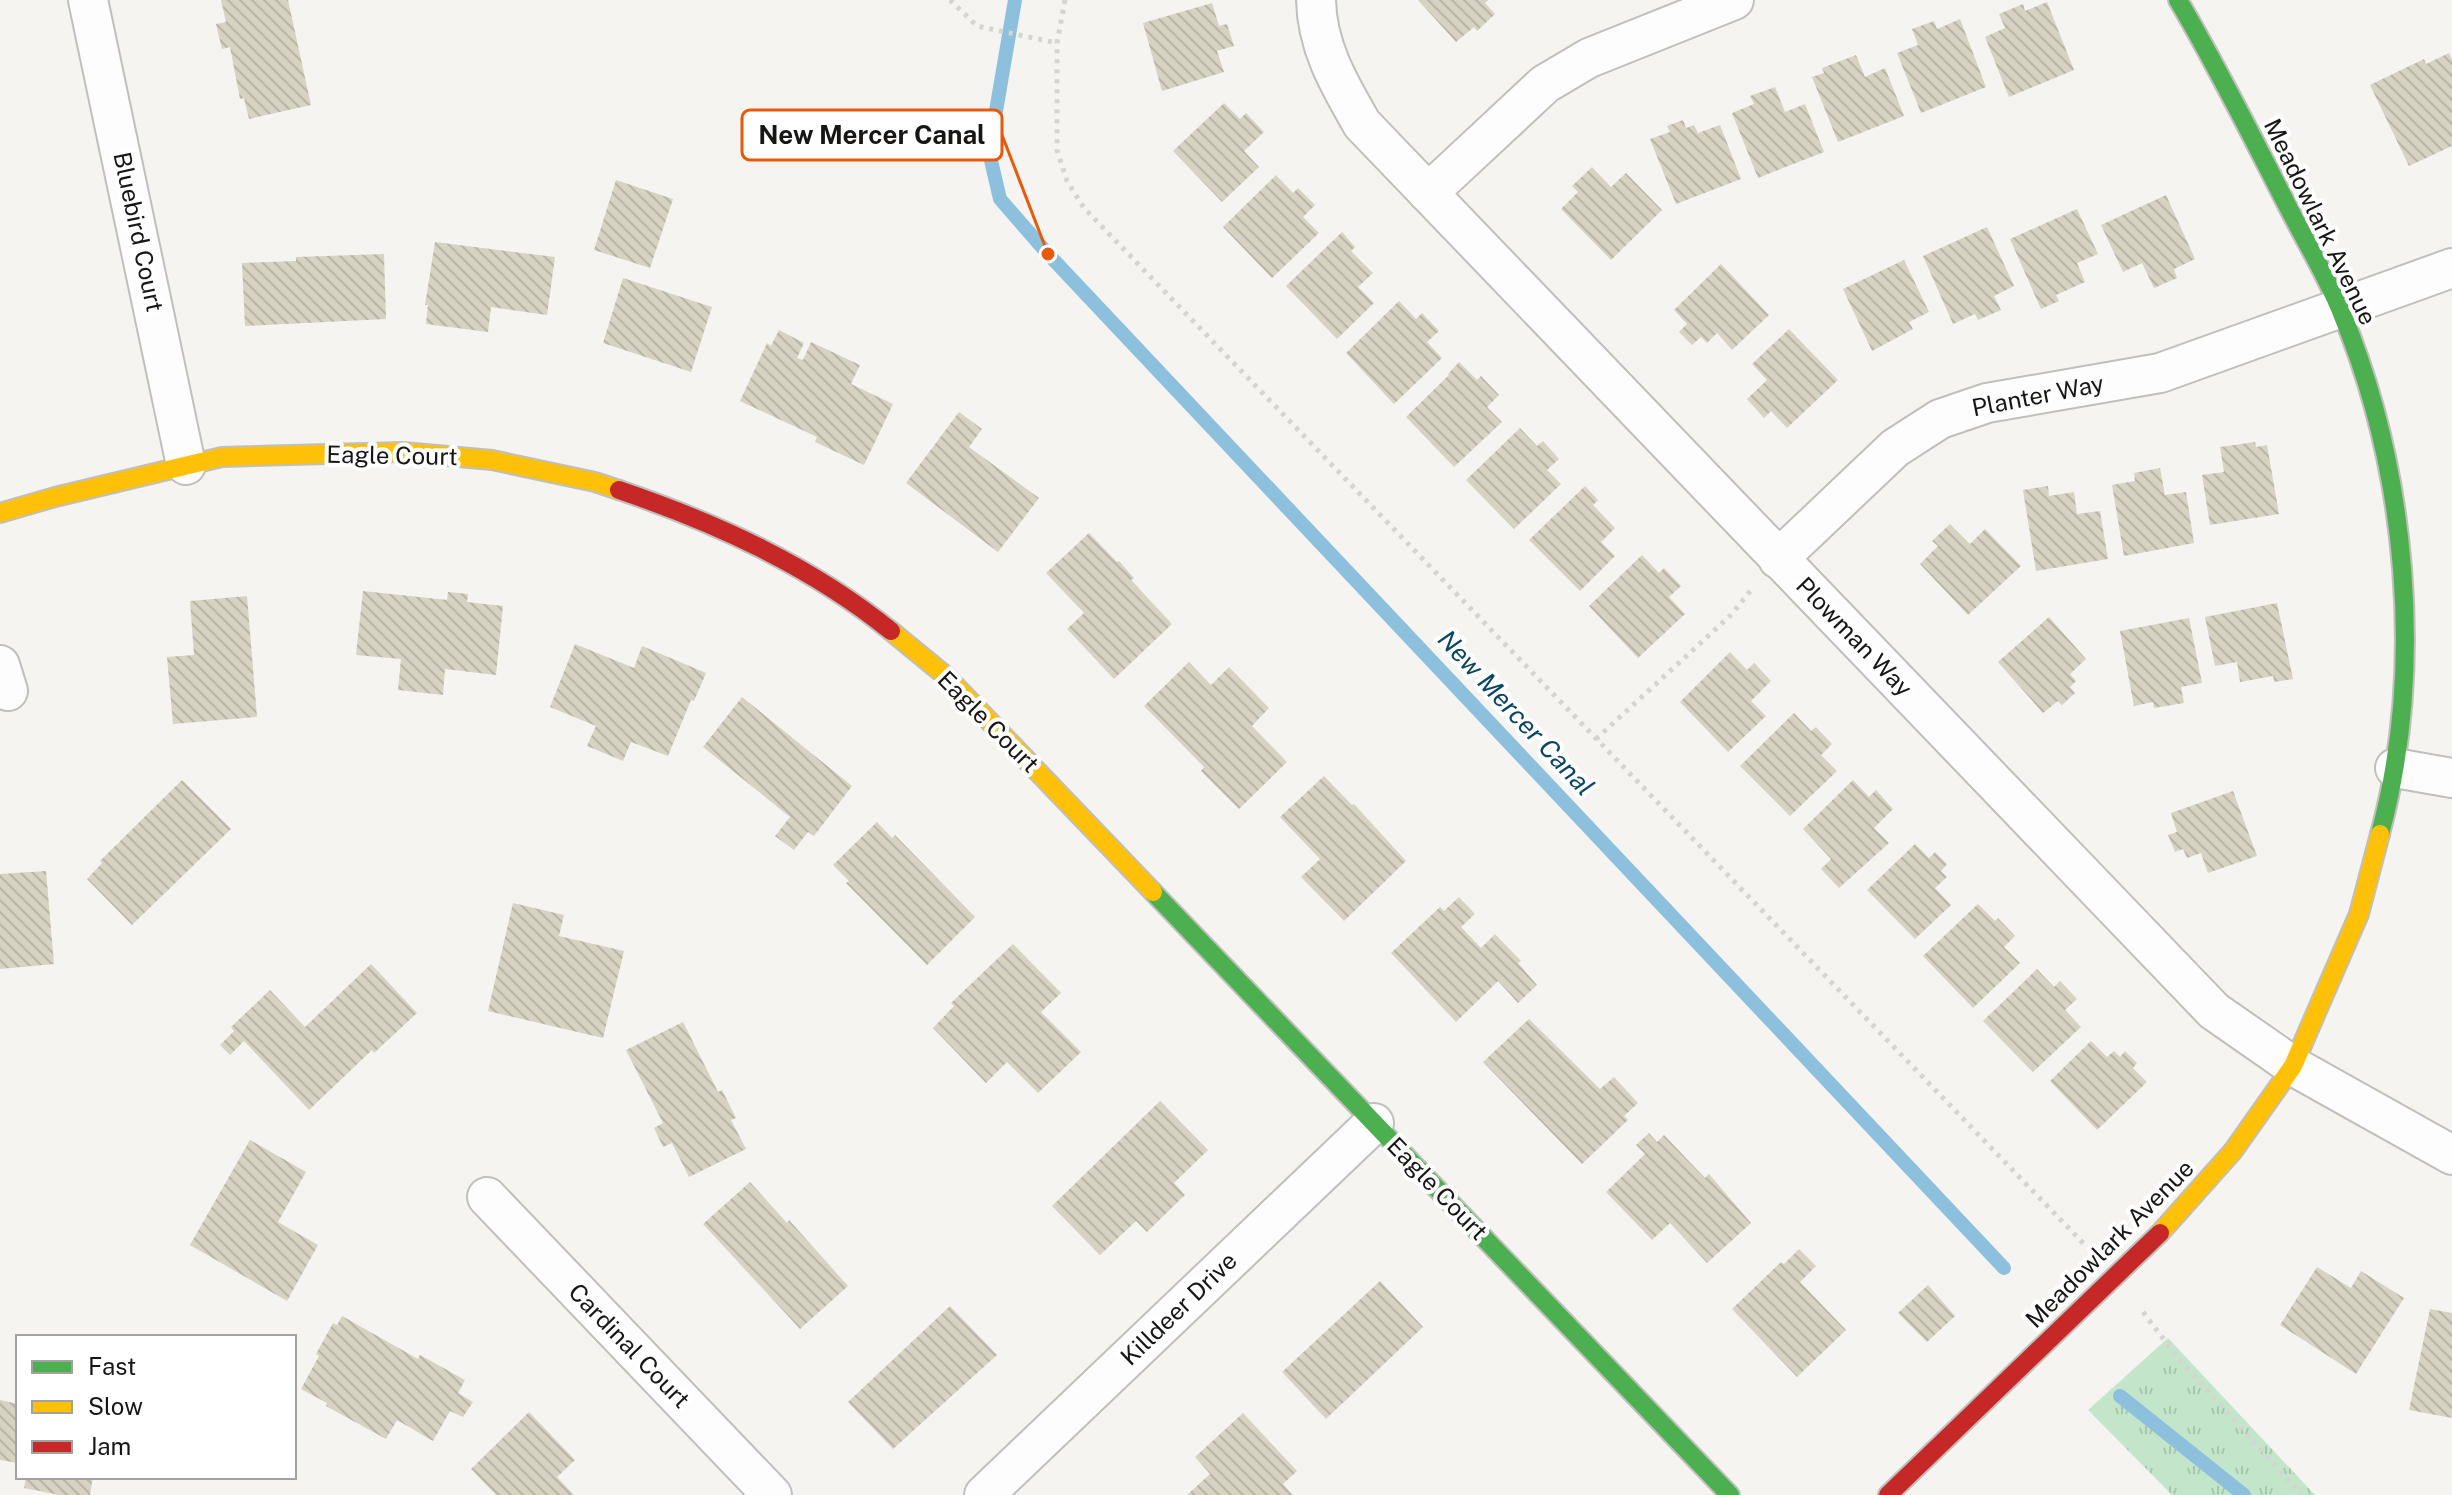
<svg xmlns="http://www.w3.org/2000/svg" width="2452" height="1495" viewBox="0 0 2452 1495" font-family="'Public Sans',sans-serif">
<defs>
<pattern id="grass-tufts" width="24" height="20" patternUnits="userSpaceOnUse" patternTransform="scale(2)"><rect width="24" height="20" fill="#c3e6cb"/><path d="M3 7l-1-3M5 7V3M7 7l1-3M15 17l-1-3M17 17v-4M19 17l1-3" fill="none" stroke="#a7c5ad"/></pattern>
<pattern id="building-back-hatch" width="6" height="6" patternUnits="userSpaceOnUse" patternTransform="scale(2)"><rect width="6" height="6" fill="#d7d2c2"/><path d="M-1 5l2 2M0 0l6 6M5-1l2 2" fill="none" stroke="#b8b4a6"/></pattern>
</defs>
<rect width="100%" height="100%" fill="#f5f4f0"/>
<path fill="url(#grass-tufts)" d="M2168 1338 2315 1495H2172L2088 1410Z"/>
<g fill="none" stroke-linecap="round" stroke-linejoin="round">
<g stroke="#8dc0dd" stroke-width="14">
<path d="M1015 0 989 152 1000 199 1048 254 2004 1268"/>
<path d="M2120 1396 2244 1495"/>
</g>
</g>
<g fill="url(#building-back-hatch)">
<path d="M221 0H288L311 105 249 119 244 98 240 99 230 47 222 49 216 24 226 22Z"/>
<path d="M1418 0H1488L1485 3 1495 14 1477 31 1474 27 1456 42Z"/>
<path d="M2047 2 2074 70 2009 97 1985 37 2005 28 1999 14 2023 4 2025 11Z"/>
<path d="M1212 3 1219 26 1227 24 1234 46 1217 51 1224 72 1162 91 1143 23Z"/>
<path d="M1960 19 1986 87 1921 113 1897 53 1918 45 1912 29 1934 21 1937 29Z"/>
<path d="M2449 53 2452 59V146L2409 166 2370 85 2424 59 2426 64Z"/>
<path d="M1856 55 1865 77 1885 68 1904 116 1838 142 1812 77 1824 73 1822 68Z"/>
<path d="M1775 87 1785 112 1805 104 1824 152 1758 178 1732 113 1754 104 1750 96Z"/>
<path d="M1224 103 1240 119 1246 113 1264 132 1244 151 1259 167 1222 202 1173 151Z"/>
<path d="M1683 120 1686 128 1694 125 1698 133 1720 125 1741 179 1676 204 1650 139 1670 132 1667 126Z"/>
<path d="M1592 167 1611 187 1626 173 1662 210 1611 260 1561 209 1578 192 1572 186Z"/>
<path d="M1276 175 1293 193 1298 188 1315 205 1303 217 1319 233 1272 278 1223 227Z"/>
<path d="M616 180 673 199 650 268 594 250Z"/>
<path d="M2166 195 2195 259 2174 269 2177 278 2154 288 2142 263 2123 272 2101 225Z"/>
<path d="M2077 209 2098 254 2077 263 2085 282 2056 295 2059 301 2041 309 2010 239Z"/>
<path d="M1987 227 2014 286 1994 296 2001 310 1978 320 1975 314 1953 324 1923 256Z"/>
<path d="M1342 232 1355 247 1351 251 1373 273 1358 287 1374 303 1337 339 1286 286Z"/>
<path d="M435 242 555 257 547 315 491 307 488 332 426 324 428 305H425Z"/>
<path d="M384 254 386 319 245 326 242 263 296 261V257Z"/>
<path d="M1904 260 1929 312 1909 322 1913 329 1872 351 1843 289Z"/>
<path d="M1721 264 1769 315 1732 350 1717 333 1707 343 1701 337 1692 345 1679 332 1687 324 1674 310Z"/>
<path d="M623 278 712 307 691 372 603 343Z"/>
<path d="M1399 301 1416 319 1422 313 1439 331 1427 342 1442 358 1394 404 1346 353Z"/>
<path d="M1789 329 1838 380 1787 428 1771 411 1764 418 1747 399 1767 380 1752 364Z"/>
<path d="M779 330 804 343 797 358 803 360 811 342 860 365 851 384 893 404 864 465 815 442 817 437 740 401 767 343 771 346Z"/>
<path d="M1459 362 1477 380 1481 376 1499 395 1487 407 1502 422 1454 467 1406 417 1449 375 1448 374Z"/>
<path d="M959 412 982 429 969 447 1039 498 998 552 906 483Z"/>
<path d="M1520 428 1537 446 1543 441 1559 459 1547 470 1561 484 1514 529 1466 480Z"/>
<path d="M2255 442 2256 447 2267 445 2279 514 2210 525 2202 475 2224 472 2220 447Z"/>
<path d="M2160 468 2165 495 2186 492 2194 543 2124 556 2112 485 2135 481 2134 473Z"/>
<path d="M1585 486 1598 500 1593 505 1615 528 1601 542 1615 556 1580 591 1529 540Z"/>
<path d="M2048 486 2049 496 2074 492 2077 514 2100 511 2108 559 2036 571 2023 490Z"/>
<path d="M1950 524 1970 544 1985 529 2021 566 1968 615 1920 564 1938 546 1932 541Z"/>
<path d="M1089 533 1117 562 1119 561 1134 578 1131 580 1172 624 1114 679 1067 629 1084 613 1046 573Z"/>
<path d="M1642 555 1659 573 1664 568 1681 586 1669 597 1685 614 1638 658 1589 606Z"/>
<path d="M363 591 447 600 448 592 468 594 467 602 503 606 496 675 445 669 443 695 398 690 401 659 356 655Z"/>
<path d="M247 596 257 717 173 724 167 657 194 655 190 601Z"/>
<path d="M2277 603 2293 679 2274 682 2273 676 2240 682 2237 662 2215 666 2205 617Z"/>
<path d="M2049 617 2086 659 2070 674 2076 681 2070 687 2075 693 2062 705 2058 701 2043 713 1998 662Z"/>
<path d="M2189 618 2202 683 2181 687 2184 703 2154 708 2153 702 2134 706 2120 631Z"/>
<path d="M575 644 634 668 642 646 706 673 694 701 691 700 668 756 631 742 623 761 587 746 596 726 550 707Z"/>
<path d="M1730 652 1747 670 1754 663 1771 681 1751 701 1766 716 1728 752 1680 702Z"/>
<path d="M1189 662 1211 685 1229 667 1269 708 1252 726 1287 762 1239 809 1201 771 1204 767 1144 706Z"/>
<path d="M742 697 852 786 814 836 808 832 794 850 775 836 790 817 703 747Z"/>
<path d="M1794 713 1811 731 1816 727 1832 744 1821 755 1837 771 1790 816 1740 766Z"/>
<path d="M1324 776 1352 805 1354 804 1406 861 1344 921 1301 877 1320 859 1280 817Z"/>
<path d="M182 780 231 829 132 925 87 879 102 863 100 861Z"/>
<path d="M1853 780 1869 797 1876 790 1893 809 1874 828 1889 843 1839 888 1821 869 1831 859 1803 829Z"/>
<path d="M2233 791 2257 856 2208 873 2201 853 2187 858 2183 849 2175 852 2168 835 2177 832 2171 813Z"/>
<path d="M877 822 892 838 895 835 975 917 927 965 846 883 849 881 833 865Z"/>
<path d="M1915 844 1929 858 1935 852 1947 864 1941 871 1947 877 1935 888 1951 905 1915 939 1867 890Z"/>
<path d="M46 871 54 964 0 969V874Z"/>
<path d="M1459 897 1475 914 1461 927 1481 948 1495 934 1521 961 1518 963 1537 985 1518 1003 1498 981 1456 1022 1391 953 1440 907 1444 911Z"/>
<path d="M513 903 564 915 559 936 624 951 603 1038 488 1011Z"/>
<path d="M1978 904 1995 921 1998 918 2015 936 2004 947 2020 963 1973 1008 1923 956Z"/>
<path d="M1013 944 1061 993 1041 1012 1081 1052 1038 1093 1007 1062 986 1083 933 1028 954 1006 951 1003Z"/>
<path d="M371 964 417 1013 374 1053 372 1050 309 1110 244 1041 230 1055 220 1045 234 1031 231 1027 270 990 305 1027Z"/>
<path d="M2037 969 2054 987 2060 981 2077 999 2065 1010 2081 1027 2033 1072 1983 1021Z"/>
<path d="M1529 1019 1600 1089 1614 1077 1638 1103 1624 1116 1628 1120 1582 1164 1483 1062Z"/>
<path d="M683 1022 718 1092 722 1090 736 1118 731 1120 746 1149 689 1177 672 1143 663 1147 654 1128 663 1123 626 1050Z"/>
<path d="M2091 1041 2107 1057 2114 1051 2120 1057 2125 1051 2137 1063 2133 1068 2147 1082 2097 1130 2050 1081Z"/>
<path d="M1160 1101 1208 1150 1174 1183 1185 1195 1147 1232 1136 1221 1100 1255 1052 1206Z"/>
<path d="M1649 1133 1657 1142 1664 1135 1705 1178 1709 1174 1751 1223 1707 1263 1670 1223 1652 1240 1606 1192 1645 1154 1636 1145Z"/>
<path d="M250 1140 306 1172 278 1222 318 1245 287 1301 190 1245Z"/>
<path d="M750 1182 787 1223 789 1220 848 1286 800 1329 703 1224Z"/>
<path d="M1799 1249 1816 1266 1800 1282 1846 1330 1797 1377 1732 1309 1781 1262 1784 1264Z"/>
<path d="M2317 1267 2351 1288 2361 1271 2404 1298 2356 1374 2280 1325Z"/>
<path d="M1380 1281 1423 1327 1326 1419 1282 1372Z"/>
<path d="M1928 1285 1955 1316 1927 1342 1898 1313Z"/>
<path d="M950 1306 997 1355 893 1449 848 1402Z"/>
<path d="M2430 1309 2452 1313V1418L2409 1410Z"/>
<path d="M342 1316 418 1359 420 1355 465 1380 458 1393 473 1402 463 1417 450 1411 433 1441 397 1420 386 1439 326 1406 327 1403 301 1389 319 1356 316 1354 333 1323 337 1325Z"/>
<path d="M0 1400 18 1404V1463L0 1460Z"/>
<path d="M529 1412 575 1460 557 1477 574 1495H496L471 1469Z"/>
<path d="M1243 1413 1297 1471 1283 1484 1293 1495H1187L1210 1474 1195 1457Z"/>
<path d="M26 1477H93L90 1495H60L24 1488Z"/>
</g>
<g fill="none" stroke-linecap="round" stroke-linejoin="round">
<g stroke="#c0bfbc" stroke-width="42">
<g id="street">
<path d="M88 0 186 465"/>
<path d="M1316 0C1317 47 1339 84 1362 124L2214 1011 2293 1066 2452 1155"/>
<path d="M1428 193 1545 84 1589 58 1734 0"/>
<path d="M1778 559 1895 448 1940 419 1987 403 2160 373 2452 268"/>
<path d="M0 665 8 691"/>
<path d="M2395 768 2452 778"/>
<path d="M487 1197 772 1495"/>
<path d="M984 1495 1374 1123"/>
</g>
</g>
<g stroke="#c0bfbc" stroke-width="22">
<g id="fast">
<path d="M2178 0C2217 66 2251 135 2286 203 2304 239 2326 274 2341 311 2407 470 2425 667 2380 834"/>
<path d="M1153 892 1730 1495"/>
</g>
</g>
<g stroke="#c0bfbc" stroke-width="22">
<g id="slow">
<path d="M0 513 55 497 222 457 403 452 492 460 595 482 619 490"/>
<path d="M891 631 947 677 1153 892"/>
<path d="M2160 1233 2233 1151 2293 1066 2359 914 2380 834"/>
</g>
</g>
<g stroke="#c0bfbc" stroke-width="22">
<g id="jam">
<path d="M619 490C716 523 811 566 891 631"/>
<path d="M1888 1495 2160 1233"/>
</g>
</g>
<g stroke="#d4d4d3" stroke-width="5" stroke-dasharray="4 6" stroke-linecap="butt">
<path d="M950 0 977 26 1057 43"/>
<path d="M1065 0 1057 43V150L1067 181 1084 208 2084 1244"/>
<path d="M1596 739 1731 615 1751 590"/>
<path d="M2143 1312 2181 1362 2302 1495"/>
</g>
<use href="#street" stroke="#fefdfd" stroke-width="38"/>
<use href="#fast" stroke="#4caf50" stroke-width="18"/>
<use href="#slow" stroke="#ffc107" stroke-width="18"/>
<use href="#jam" stroke="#c62828" stroke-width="18"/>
</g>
<g text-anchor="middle" stroke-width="8" stroke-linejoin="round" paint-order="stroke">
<g font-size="24" fill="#171614" stroke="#fff">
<text transform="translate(2320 222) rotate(64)" y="8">Meadowlark Avenue</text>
<text transform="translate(138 232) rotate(78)" y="8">Bluebird Court</text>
<text transform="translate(2038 396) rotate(-11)" y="8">Planter Way</text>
<text transform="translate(392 456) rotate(1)" y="8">Eagle Court</text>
<text transform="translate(1854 637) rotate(46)" y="8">Plowman Way</text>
<text transform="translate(988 722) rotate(45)" y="8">Eagle Court</text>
<text transform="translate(1437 1189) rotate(46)" y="8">Eagle Court</text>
<text transform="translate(2110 1244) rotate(-45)" y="8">Meadowlark Avenue</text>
<text transform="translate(1179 1309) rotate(-44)" y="8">Killdeer Drive</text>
<text transform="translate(629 1346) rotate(46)" y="8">Cardinal Court</text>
</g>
<g font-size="26" font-style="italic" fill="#0a4664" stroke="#fff">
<text transform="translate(1516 713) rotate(47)" y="9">New Mercer Canal</text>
</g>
</g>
<path fill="none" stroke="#e8590c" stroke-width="3" d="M1048 254L1002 135"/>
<circle fill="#e8590c" stroke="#fff" stroke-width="3" cx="1048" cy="254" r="8"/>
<rect fill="#fff" stroke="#e8590c" stroke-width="3" x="742" y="110" width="260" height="50" rx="8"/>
<g font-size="26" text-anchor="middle" font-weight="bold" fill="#171614">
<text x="872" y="144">New Mercer Canal</text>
</g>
<rect x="16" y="1335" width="280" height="144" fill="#ffffff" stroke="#a2a2a1" stroke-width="2"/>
<rect x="32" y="1361" width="40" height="12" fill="#4caf50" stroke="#a2a2a1" stroke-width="2"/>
<text x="88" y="1375" font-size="24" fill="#171614">Fast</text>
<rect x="32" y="1401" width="40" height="12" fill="#ffc107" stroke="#a2a2a1" stroke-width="2"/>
<text x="88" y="1415" font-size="24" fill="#171614">Slow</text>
<rect x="32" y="1441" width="40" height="12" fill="#c62828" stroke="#a2a2a1" stroke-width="2"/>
<text x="88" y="1455" font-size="24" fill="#171614">Jam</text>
</svg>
